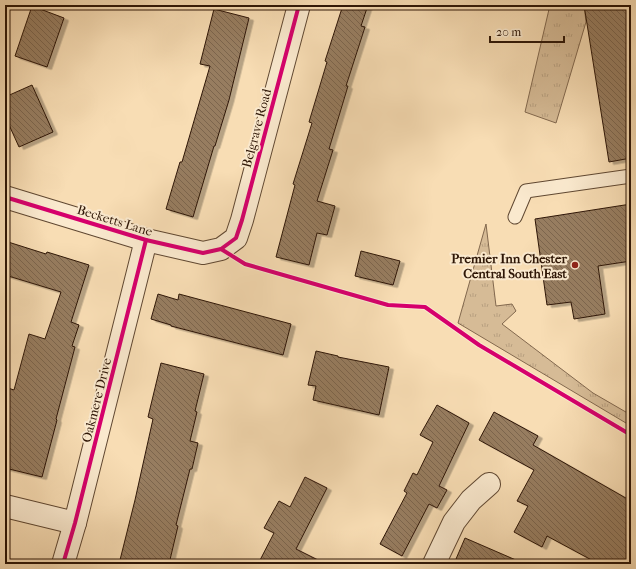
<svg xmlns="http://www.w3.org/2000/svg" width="636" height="569" viewBox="0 0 636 569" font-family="'IM FELL French Canon',serif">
<defs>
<pattern id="grass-tufts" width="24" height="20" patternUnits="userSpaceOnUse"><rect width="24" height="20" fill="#d6bb96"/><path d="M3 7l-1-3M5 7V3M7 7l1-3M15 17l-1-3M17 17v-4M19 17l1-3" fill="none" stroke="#b8a080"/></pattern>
<pattern id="building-back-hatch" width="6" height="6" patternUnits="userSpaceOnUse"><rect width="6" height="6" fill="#977d60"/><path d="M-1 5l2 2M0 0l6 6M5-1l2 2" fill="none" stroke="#7c654d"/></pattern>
<filter id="shadow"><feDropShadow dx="4.5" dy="2.5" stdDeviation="0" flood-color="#0004"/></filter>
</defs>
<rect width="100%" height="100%" fill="#f8ddb4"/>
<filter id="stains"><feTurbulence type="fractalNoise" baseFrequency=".005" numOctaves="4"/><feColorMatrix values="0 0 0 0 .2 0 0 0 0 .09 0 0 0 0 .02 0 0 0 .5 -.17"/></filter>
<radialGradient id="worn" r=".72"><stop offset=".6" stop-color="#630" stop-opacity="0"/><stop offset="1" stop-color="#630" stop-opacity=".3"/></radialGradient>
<g fill="url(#grass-tufts)" stroke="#82684e">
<path d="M550 5H584L586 22 556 123 525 112Z"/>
<path d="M486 224 496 306 512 304 516 311 502 324 593 393 631 415V426L458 323Z"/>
</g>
<g fill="url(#building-back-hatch)" stroke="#2e1606" filter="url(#shadow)">
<path d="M343 5H368L361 26 365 27 346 86H348L329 149 333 150 317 201 335 206 327 235 317 233 309 265 276 257 295 185 293 184 312 123 309 122 327 62 325 61Z"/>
<path d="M584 5H631V158L609 162Z"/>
<path d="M32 6 64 18 47 67 15 56Z"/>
<path d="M214 9 249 18 229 100 215 146H214L193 217 166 209 180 162H182L210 66 200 64Z"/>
<path d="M32 85 53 132 19 147 5 116V97Z"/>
<path d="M631 204V261L598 266 605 314 574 319 571 302 547 305 535 219Z"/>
<path d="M5 241 46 254 47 252 89 265 71 322 79 325 72 346 75 347 56 419 57 420 42 477 5 468V387L14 390 29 334 45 339 61 292 5 275Z"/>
<path d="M361 251 400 261 393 285 355 276Z"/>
<path d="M158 294 178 300 179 294 291 324 283 355 171 326V325L151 319Z"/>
<path d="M316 351 338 356V357L389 367 379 415 313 400 316 386 308 385Z"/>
<path d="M161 363 204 374 195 411 197 412 190 441 198 443 192 469H190L176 525 178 526 169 564H119L135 500 153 419 148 417Z"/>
<path d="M437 405 469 423 439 486 447 490 437 508 429 504 402 556 380 544 407 493 404 491 413 473 417 475 433 442 420 435Z"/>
<path d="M494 412 538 436 533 445 631 501V564H599L547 536 542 547 514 532 528 506 517 501 534 470 479 440Z"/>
<path d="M305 477 327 488 296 549 326 564H258L274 533 264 528 279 501 290 507Z"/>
<path d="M465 538 525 564H467L456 559Z"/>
</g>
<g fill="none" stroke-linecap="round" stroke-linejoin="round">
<g stroke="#604832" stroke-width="15">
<path id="service" d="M515 217 526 191 631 176"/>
</g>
<g stroke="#604832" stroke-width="24">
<g id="minor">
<path d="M5 197 146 240 203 253 221 249 236 238 242 220 299 5"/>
<path d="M5 506 75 523"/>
<path d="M63 564 75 523 146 240"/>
<path d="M434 564 454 522 471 500 489 484"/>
</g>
</g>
<use href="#service" stroke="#fae9ce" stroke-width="13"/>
<use href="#minor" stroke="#fae9ce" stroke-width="22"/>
<g stroke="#fae9ce" stroke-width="6">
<g id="cycleway">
<path d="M5 197 146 240 203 253 221 249 236 238 242 220 299 5"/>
<path d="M221 249 245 264 388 305 425 307 479 345 631 435"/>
<path d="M63 564 75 523 146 240"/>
</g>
</g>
<use href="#cycleway" stroke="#d6006c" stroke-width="4"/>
</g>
<circle fill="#8f2418" stroke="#fae9ce" stroke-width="1.5" cx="575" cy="265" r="4"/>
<g text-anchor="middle" stroke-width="4" stroke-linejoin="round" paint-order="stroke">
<g font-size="13" fill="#2e1606" stroke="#fae9ce">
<text transform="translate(256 128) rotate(-75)" y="5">Belgrave Road</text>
<text transform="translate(115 220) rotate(17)" y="5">Becketts Lane</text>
<text transform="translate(96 400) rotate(-76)" y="5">Oakmere Drive</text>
</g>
<g font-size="13" font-weight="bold" fill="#2e1606" stroke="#fae9ce" text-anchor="end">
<text x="567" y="263">Premier Inn Chester<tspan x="567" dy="15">Central South East</tspan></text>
</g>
</g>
<rect width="636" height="569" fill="none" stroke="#f8ddb4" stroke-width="20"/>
<rect x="6" y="6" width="624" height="557" fill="none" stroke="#2e1606" stroke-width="2"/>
<rect x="10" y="10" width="616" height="549" fill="none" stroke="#2e1606"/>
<path d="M490 36v6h74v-6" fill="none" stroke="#2e1606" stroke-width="2"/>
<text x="496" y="36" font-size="12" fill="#2e1606" stroke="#fae9ce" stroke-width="3" paint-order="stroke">20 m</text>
<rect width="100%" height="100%" filter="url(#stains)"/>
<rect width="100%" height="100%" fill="url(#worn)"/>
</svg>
